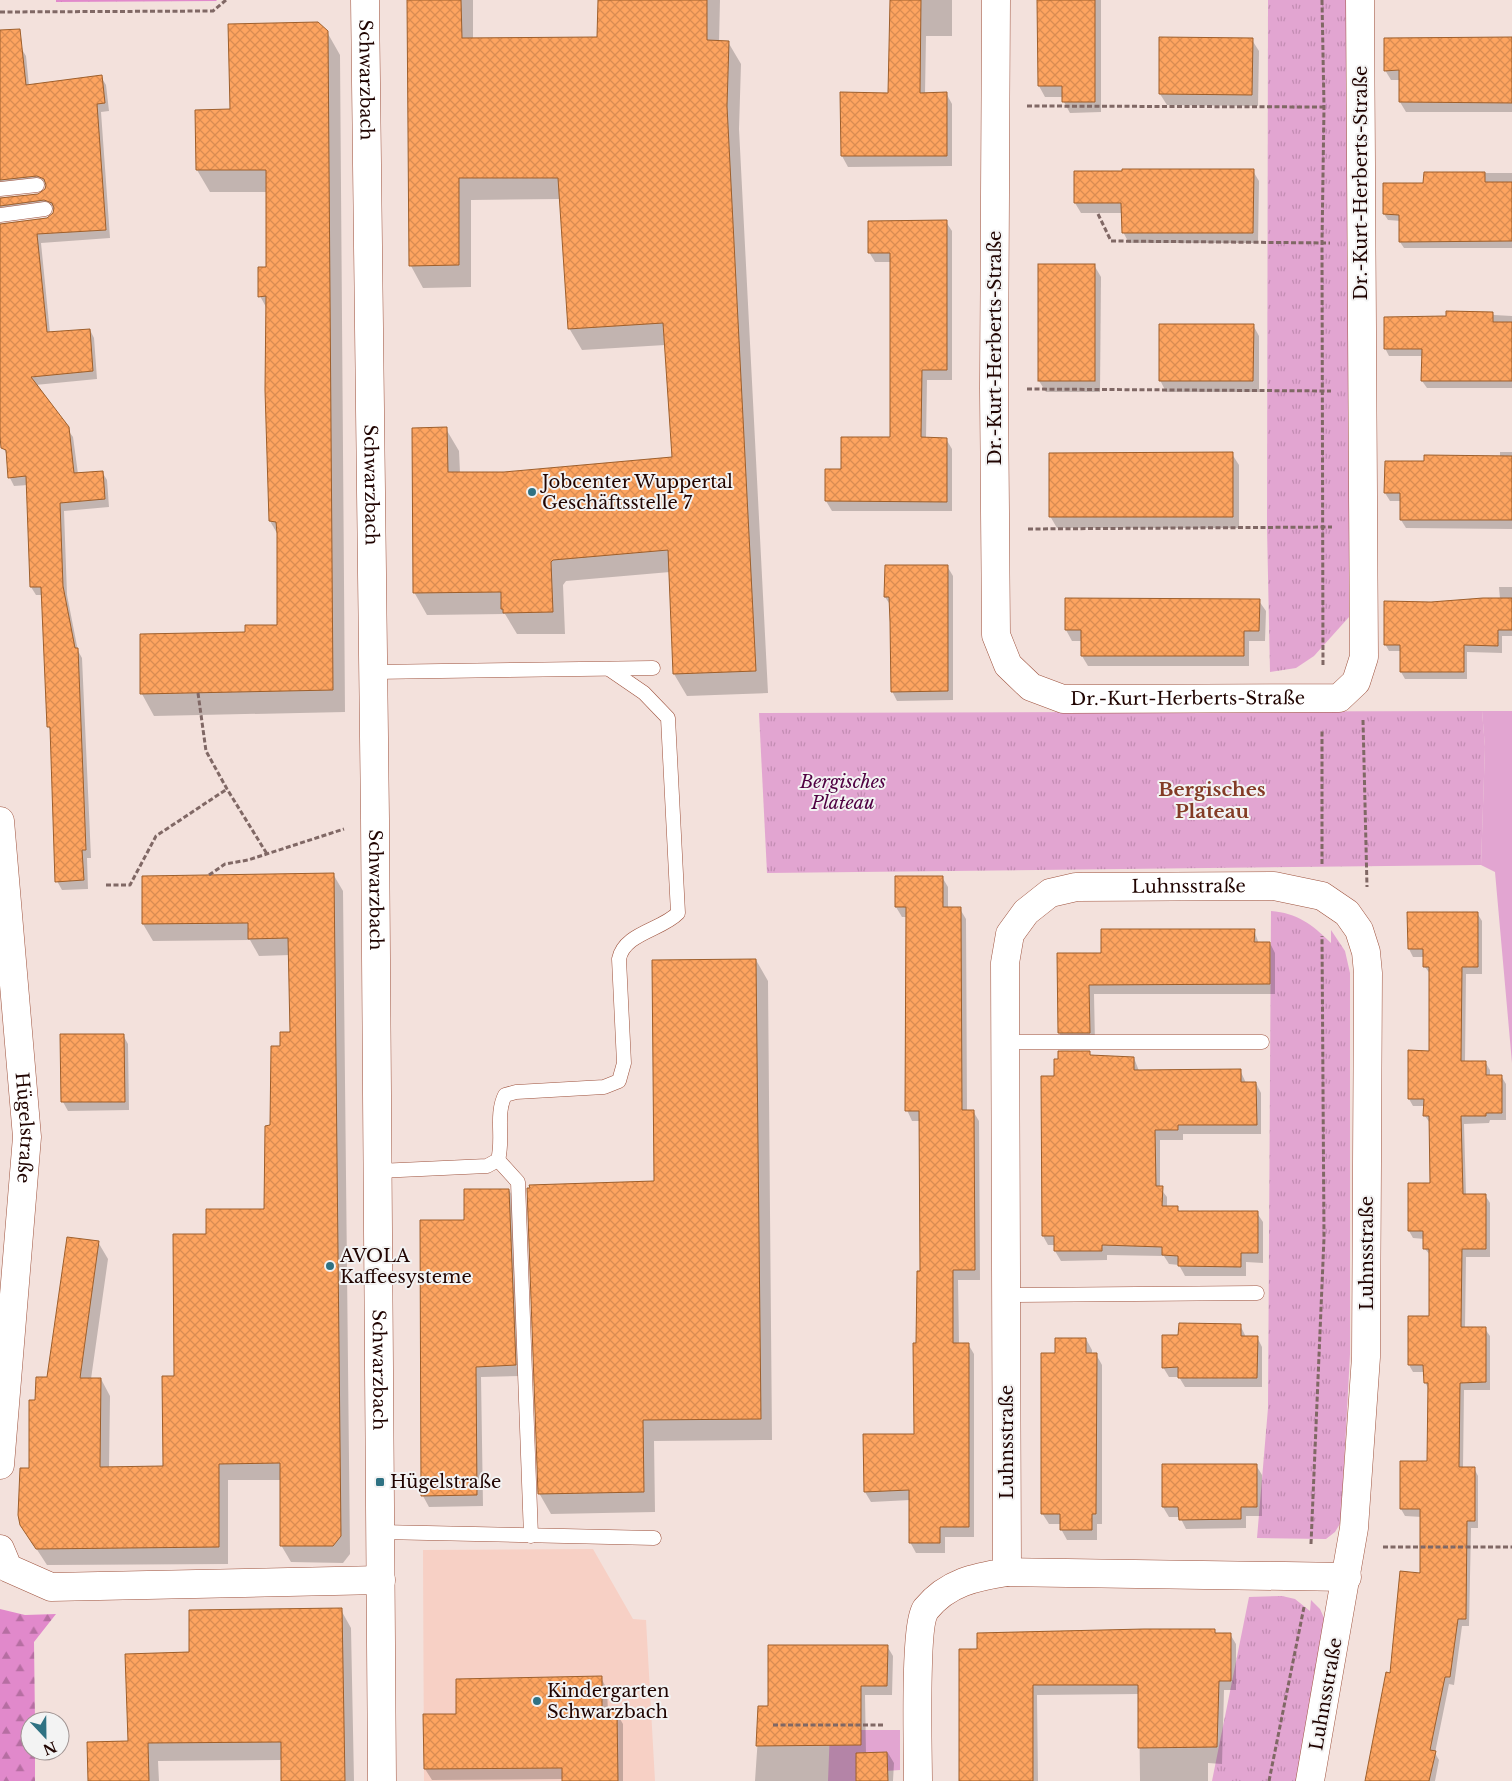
<svg xmlns="http://www.w3.org/2000/svg" width="1512" height="1781" viewBox="0 0 1512 1781" font-family="'Libre Baskerville',serif">
<defs>
<pattern id="grass-tufts" width="24" height="20" patternUnits="userSpaceOnUse" patternTransform="scale(1.25)"><rect width="24" height="20" fill="#e2a5d1"/><path d="M3 7l-1-3M5 7V3M7 7l1-3M15 17l-1-3M17 17v-4M19 17l1-3" fill="none" stroke="#c28cb2"/></pattern>
<pattern id="forest-firs" width="22" height="20" patternUnits="userSpaceOnUse" patternTransform="scale(1.25)"><rect width="22" height="20" fill="#e189cb"/><path d="M5 1l3.5 6h-7zM16 11l3.5 6h-7z" fill="#b66ea2"/></pattern>
<pattern id="building-cross-hatch" width="8" height="8" patternUnits="userSpaceOnUse" patternTransform="scale(1.25)"><rect width="8" height="8" fill="#fda460"/><path d="M0 0l8 8M0 8l8-8" fill="none" stroke="#d98c52"/></pattern>
</defs>
<rect width="100%" height="100%" fill="#f3e1dc"/>
<path fill="#f7d0c5" d="M593 1549 633 1619 646 1620 655 1781H424L423 1550Z"/>
<g fill="url(#grass-tufts)">
<path d="M1268 0H1351L1349 617 1314 656 1296 668 1270 672 1267 528Z"/>
<path d="M1482 711 1485 747 1481 865 767 873 759 713Z"/>
<path d="M1271 911C1297 913 1312 924 1331 943V930L1345 951 1350 973V1354L1341 1522 1335 1532 1326 1539 1257 1538 1268 1408Z"/>
<path d="M1282 1596 1295 1599 1310 1611 1311 1600 1320 1609 1325 1620 1298 1781H1212L1249 1597Z"/>
</g>
<g fill="url(#forest-firs)">
<path d="M56 0H216L217 1 56 2Z"/>
<path d="M0 1609 25 1615 56 1614 34 1642 35 1721H30V1751H35V1781H0Z"/>
</g>
<g fill="#e2a5d1">
<path d="M1482 711H1512V1063L1495 872 1481 865 1485 747Z"/>
<path d="M830 1730H900V1770L856 1773V1781H828Z"/>
</g>
<g fill="#0003">
<path d="M408 0H473V39L636 38V0H720L719 42H728L741 64 739 129 768 693 687 696 674 674 670 572 566 581 563 585 565 634H517L505 614 427 615 414 592 446 429 459 451 460 473H504L673 458 665 345 582 350 569 328 560 199 471 200V287L423 288 411 266Z"/>
<path d="M890 0H952V36H926L925 94 946 93 952 104V166L848 167 842 156V93L890 94Z"/>
<path d="M1039 0H1101V112L1070 113 1064 102V97H1045L1039 86Z"/>
<path d="M327 32 340 55 345 712 154 716 142 694 141 635 246 634 279 626 278 535 270 521 267 309 260 296 267 268V192H210L197 170 232 111Z"/>
<path d="M1160 38 1252 40 1259 51 1258 106 1167 105 1160 94Z"/>
<path d="M1512 39V112H1406L1400 102V80H1391L1385 70Z"/>
<path d="M21 48 26 56 29 86 101 77 106 85 109 111 101 112 110 238 41 243 50 333 90 330 94 338 97 379 35 385 73 437 78 474 102 472 107 480 109 507 64 511 67 595 78 651 82 658 91 858H87L88 889 62 890 57 881 51 732 48 726 43 595H36L31 587 28 485 14 486 10 478 7 455 3 447 0 421V225L47 219 54 213 55 209 3 215 0 217V199L38 195 46 190V186L42 184 0 191V50Z"/>
<path d="M1253 171 1259 181 1258 243H1129L1123 232V213H1081L1075 203Z"/>
<path d="M1425 173H1512V248H1404L1400 242 1401 221 1388 220 1384 214 1425 184Z"/>
<path d="M946 222 952 231V380H927L926 438 946 439 952 449V511H832L826 501 843 471 891 438V262H875L869 252Z"/>
<path d="M1094 265 1101 277 1100 392H1046L1039 381Z"/>
<path d="M1492 313 1494 315 1512 316V388H1427L1422 381 1423 356H1389L1385 348 1447 318Z"/>
<path d="M1253 325 1259 336V392H1166L1160 380Z"/>
<path d="M1500 452H1512V529L1406 528 1401 520V501H1390L1385 493 1500 457Z"/>
<path d="M1232 454 1239 465V528H1057L1050 516Z"/>
<path d="M947 566 953 576V700L897 701 892 691 891 606 885 597Z"/>
<path d="M1499 587H1512V636H1502V653L1467 652V679H1405L1401 672V651H1389L1385 644 1431 604 1500 599Z"/>
<path d="M1066 600 1259 601 1266 611 1265 641H1249V666H1088L1082 656V641H1072L1066 630Z"/>
<path d="M333 874 343 891 350 1554 343 1563 291 1562 281 1545V1480H228V1564L47 1565 21 1525 30 1469 37 1402 48 1378 98 1242 108 1259 91 1379H101L110 1396 109 1468 164 1467 176 1377 207 1235 266 1210 272 1127 282 1048 291 1033 290 955 259 956 250 940 153 941 143 924Z"/>
<path d="M942 877 948 887V908L960 909 966 919 967 1111H973L979 1121 980 1280H958L959 1344H968L974 1354V1537H945V1553H916L910 1542V1500L871 1502 865 1492 915 1435 921 1272V1121H912L907 1110V917H902L896 907Z"/>
<path d="M1409 913H1477L1482 921V974H1466L1465 1062H1485L1490 1070V1076H1501L1506 1084V1120H1490L1489 1123 1464 1124 1466 1195H1485L1490 1203V1257H1466L1465 1329H1485L1490 1336V1390H1464L1463 1468H1474L1478 1476V1528H1471L1469 1626H1462L1454 1685 1449 1684 1435 1753 1439 1760 1435 1781H1366L1391 1674 1422 1575V1517L1405 1516 1401 1509 1429 1462V1390L1425 1382V1372H1413L1409 1365 1431 1318V1256L1425 1249V1239L1413 1238 1409 1231 1431 1185 1430 1123 1425 1116V1106H1413L1409 1099 1430 1052 1431 975 1425 967V957H1413L1409 949Z"/>
<path d="M1254 930 1259 944 1270 943 1275 953V994H1094L1095 1043H1065L1059 1033 1102 954Z"/>
<path d="M756 960 768 981 772 1440 654 1441 655 1512 551 1514 539 1493 655 1182Z"/>
<path d="M123 1035 128 1044 129 1110 68 1111 63 1102Z"/>
<path d="M1089 1052 1091 1056 1134 1058 1139 1071 1240 1070 1246 1083H1256L1261 1093V1134H1183V1140H1160V1188L1167 1197V1207L1177 1208 1180 1213H1257L1263 1222V1263L1246 1262V1276H1185L1179 1265 1169 1264 1164 1256 1107 1255V1260L1061 1261 1055 1251V1245H1048L1043 1236 1055 1077Z"/>
<path d="M509 1190 515 1201 521 1376 481 1377 483 1506 429 1507 423 1496 466 1221Z"/>
<path d="M1240 1325 1246 1337H1257L1262 1347V1387H1185L1179 1377H1169L1163 1367 1180 1337Z"/>
<path d="M1086 1339 1092 1350V1355L1096 1354 1102 1365V1524H1097V1540H1067L1061 1529V1524H1049L1042 1513 1056 1355Z"/>
<path d="M1256 1465 1262 1475V1516H1246V1528L1186 1529 1180 1517H1169L1163 1507V1466Z"/>
<path d="M341 1610 351 1628 354 1781H283V1760L158 1761 159 1781H90L130 1743 190 1654Z"/>
<path d="M1214 1631 1216 1634H1230L1236 1644V1690H1224L1222 1764 1208 1763V1781H1140L1139 1694 1037 1695 1038 1781H960L978 1651Z"/>
<path d="M887 1646 893 1656 892 1695H865L866 1754 888 1753 894 1763 893 1781H755L760 1707H769Z"/>
<path d="M601 1678 607 1689 608 1712H616L623 1724V1781H563V1779L432 1780 425 1769 424 1715H457Z"/>
</g>
<g fill="url(#building-cross-hatch)" stroke="#9e5f2c">
<path d="M407 0H461L462 38 597 37 598 0H707V40L729 41 727 106 756 671 673 674 668 550 553 560 551 562 553 612 503 613V609H501V592L413 593 412 428 447 427 448 472H504L672 457 663 323 568 329 558 178H459V265L409 266Z"/>
<path d="M890 0H921L920 93 947 92V156H841L840 92 888 93Z"/>
<path d="M1037 0H1095V102H1062V86H1038Z"/>
<path d="M318 22 328 31 333 690 140 694V634L245 632V625H277V533L276 522 269 521 265 390 266 296 258 297V267H266V170H196L195 110 230 109 228 24Z"/>
<path d="M20 29 26 85 102 75 105 103 97 104 106 230 37 234 47 332 90 329 93 371 31 377 69 427 74 473 103 471 105 499 60 503 63 586 75 648H78L86 850H82L84 880 55 882 50 727H47L41 587H30L26 476 8 478 6 450 1 448 0 436V224L47 218 53 213 54 208 52 203 44 200 0 206V198L38 194 45 189 46 185 44 179 37 176 0 180V30Z"/>
<path d="M1159 37 1253 38 1252 95 1159 94Z"/>
<path d="M1512 37V103L1399 102V70L1384 71V38Z"/>
<path d="M1122 169H1254L1253 233H1122L1121 203H1074V171H1122Z"/>
<path d="M1424 172H1485V182H1512V241L1399 242V215L1383 214V183H1423Z"/>
<path d="M947 220V370H922L921 437 947 438V502L825 501V469H841V437H890V253H868V221Z"/>
<rect x="1038" y="264" width="57" height="117"/>
<path d="M1446 311 1493 312V322H1512V381H1421L1422 349H1384V317L1446 316Z"/>
<path d="M1159 324H1254L1253 381H1159Z"/>
<path d="M1233 452V517H1049V453Z"/>
<path d="M1424 455 1512 456V520H1400V493H1384L1385 461H1424Z"/>
<path d="M885 565H948V691L891 692 890 622 889 597H884Z"/>
<path d="M1065 598 1260 599 1259 631H1244V656H1081V630H1065Z"/>
<path d="M1483 598H1512V630H1498V646L1464 645V672H1400V645H1384V601L1431 602Z"/>
<path d="M334 873 341 1536 333 1546H280V1463L219 1464V1547L36 1549 20 1525 18 1515 20 1468H29V1400H35L36 1377H47L67 1237 99 1241 80 1378H101L100 1467 163 1466 162 1376H174L173 1234H206V1209H264L265 1126 270 1125 271 1046H280V1032H290L288 938 248 939V923L142 924V876Z"/>
<path d="M895 876H943V907H961L962 1110H974L975 1270H953V1343H969V1527H940V1543H909V1490L864 1492 863 1434H914L913 1343H916L917 1271H920L919 1111H905L906 907H895Z"/>
<path d="M1407 912H1478V967H1462L1461 1061H1486V1075H1502V1113H1486V1116H1461L1463 1194H1486V1249H1462L1461 1327H1486V1382L1460 1383 1459 1467H1475V1521H1467L1466 1619H1458L1450 1677H1445L1430 1750 1436 1751 1429 1781H1365L1386 1672 1390 1673 1400 1571 1420 1573V1509H1400V1461H1427L1428 1383H1424L1423 1365H1408V1316H1429V1249H1423V1231H1408V1183H1430L1429 1116H1423L1424 1099H1408V1050L1429 1051V967H1423V949H1408Z"/>
<path d="M1101 929H1255L1254 942H1270V984L1089 985 1090 1033H1058L1057 953H1101Z"/>
<path d="M756 959 761 1419 643 1420 644 1492 538 1494 527 1188H530L529 1185 654 1181 652 960Z"/>
<path d="M60 1034H124L125 1102H61Z"/>
<path d="M1058 1051H1090V1055L1134 1057V1070L1241 1069V1082H1256L1257 1125H1178V1130H1155L1156 1186H1163L1162 1206H1178V1211H1258V1253H1241V1267L1178 1266V1256L1162 1255V1247L1102 1245V1251H1054V1236H1042L1041 1076H1054V1059H1058Z"/>
<path d="M464 1189H509L516 1365 476 1367 477 1495 421 1496 420 1220H464Z"/>
<path d="M1179 1323 1241 1324V1336H1258L1257 1378H1178V1367L1162 1368V1335H1178Z"/>
<path d="M1055 1338H1086V1353H1097L1096 1514H1092V1530H1060V1514H1041V1353H1055Z"/>
<path d="M1162 1464H1257V1507H1241V1519L1179 1520 1178 1507H1162Z"/>
<path d="M342 1608 345 1781H281V1742L148 1743 149 1781H88L87 1742 128 1741 125 1654 189 1652V1610Z"/>
<path d="M1144 1629H1215V1633H1231V1681H1219L1217 1747 1138 1748V1685H1033V1781H959V1649H977V1633Z"/>
<path d="M768 1645H888L887 1686H861V1745L756 1746 758 1706H768Z"/>
<path d="M602 1676V1711H617L618 1781H562V1768L424 1769 423 1714H456V1679Z"/>
<path d="M887 1752 888 1781H856V1753Z"/>
</g>
<g fill="none" stroke-linecap="round" stroke-linejoin="round">
<g stroke="#9e523d" stroke-width="15">
<g id="service">
<path d="M0 189 37 185"/>
<path d="M0 215 45 209"/>
<path d="M373 672 653 668"/>
<path d="M1005 1042H1262"/>
<path d="M498 1160 518 1182 531 1536"/>
<path d="M378 1171 487 1166 498 1160C504 1139 495 1115 505 1095L516 1092 604 1087 619 1081 624 1063 619 959C624 933 662 930 678 913L668 718 644 693 609 669"/>
<path d="M1005 1295 1257 1293"/>
<path d="M380 1532 654 1538"/>
</g>
</g>
<g stroke="#9e523d" stroke-width="29">
<g id="minor">
<path id="s1" d="M996 0 994 389 996 635 1008 665 1031 687 1063 699 1339 698 1356 682 1364 657 1360 0"/>
<path id="s2" d="M0 821 27 1137 0 1465"/>
<path d="M0 1549 8 1568 51 1587 381 1580"/>
<path d="M1007 1572 1347 1577"/>
<path id="s3" d="M918 1781C918 1754 914 1625 926 1609 948 1582 976 1577 1007 1572L1005 963 1010 934 1026 912 1050 893 1076 887 1274 886 1322 896 1347 913 1359 930 1366 952 1368 973 1366 1357 1354 1528 1310 1781"/>
</g>
</g>
<g stroke="#9e523d" stroke-width="29">
<g id="tertiary">
<path id="s4" d="M365 0 375 819 382 1781"/>
</g>
</g>
<g stroke="#806865" stroke-width="3" stroke-dasharray="5 2.5" stroke-linecap="butt">
<path d="M1322 0 1324 107 1322 243 1323 667"/>
<path d="M0 12 213 11 226 0"/>
<path d="M1027 106 1326 107"/>
<path d="M1098 214 1111 241 1330 243"/>
<path d="M1027 389 1331 391"/>
<path d="M1028 529 1332 527"/>
<path d="M198 693 206 751 227 789 267 854"/>
<path d="M1363 720 1367 887"/>
<path d="M1322 864V731"/>
<path d="M209 875 225 864 248 860 344 829"/>
<path d="M106 885H130L156 836 227 789"/>
<path d="M1311 1544 1324 1238 1322 936"/>
<path d="M1383 1547H1512"/>
<path d="M773 1725H885"/>
<path d="M1269 1781 1304 1607"/>
</g>
<use href="#service" stroke="#fff" stroke-width="14"/>
<use href="#minor" stroke="#fff" stroke-width="28"/>
<use href="#tertiary" stroke="#fff" stroke-width="28"/>
</g>
<g fill="#2f7283" stroke="#f3f3f3" stroke-width="2">
<circle cx="532" cy="492" r="5"/>
<circle cx="330" cy="1266" r="5"/>
<rect x="375" y="1477" width="10" height="10" rx="2.5"/>
<circle cx="537" cy="1701" r="5"/>
</g>
<g text-anchor="middle" stroke-width="4" stroke-linejoin="round" paint-order="stroke">
<g font-size="18" fill="#200401" stroke="#f3f3f3">
<text dy="6" stroke="none"><textPath href="#s4" startOffset="80">Schwarzbach</textPath></text>
<text transform="translate(1361 183) rotate(-90)" y="6">Dr.-Kurt-Herberts-Straße</text>
<text transform="translate(995 348) rotate(-90)" y="6">Dr.-Kurt-Herberts-Straße</text>
<text dy="6" stroke="none"><textPath href="#s4" startOffset="485">Schwarzbach</textPath></text>
<text dy="6" stroke="none"><textPath href="#s1" startOffset="858">Dr.-Kurt-Herberts-Straße</textPath></text>
<text dy="6" stroke="none"><textPath href="#s3" startOffset="1100">Luhnsstraße</textPath></text>
<text dy="6" stroke="none"><textPath href="#s4" startOffset="890">Schwarzbach</textPath></text>
<text dy="6" stroke="none"><textPath href="#s2" startOffset="308">Hügelstraße</textPath></text>
<text transform="translate(1367 1253) rotate(-90)" y="6">Luhnsstraße</text>
<text dy="6" stroke="none"><textPath href="#s4" startOffset="1370">Schwarzbach</textPath></text>
<text transform="translate(1007 1442) rotate(-90)" y="6">Luhnsstraße</text>
<text transform="translate(1326 1694) rotate(-80)" y="6">Luhnsstraße</text>
</g>
<g font-size="18" fill="#200401" stroke="#f3f3f3" text-anchor="start">
<text x="542" y="488">Jobcenter Wuppertal<tspan x="542" dy="21">Geschäftsstelle 7</tspan></text>
<text x="340" y="1262">AVOLA<tspan x="340" dy="21">Kaffeesysteme</tspan></text>
<text x="390" y="1488">Hügelstraße</text>
<text x="547" y="1697">Kindergarten<tspan x="547" dy="21">Schwarzbach</tspan></text>
</g>
<g font-size="18" font-style="italic" fill="#4f0042" stroke="#f3f3f3">
<text x="843" y="788">Bergisches<tspan x="843" dy="21">Plateau</tspan></text>
</g>
<g font-size="19" font-weight="bold" fill="#833b26" stroke="#f3f3f3">
<text x="1212" y="796">Bergisches<tspan x="1212" dy="22">Plateau</tspan></text>
</g>
</g>
<g transform="translate(45 1736) rotate(158)"><circle r="24" fill="#f3f3f3" stroke="#9f9392"/>
<path d="M0-4L9 19L0 12L-9 19Z" fill="#2f7283"/>
<text y="-8" font-size="14" font-weight="bold" text-anchor="middle" fill="#200401">N</text>
</g>
</svg>
